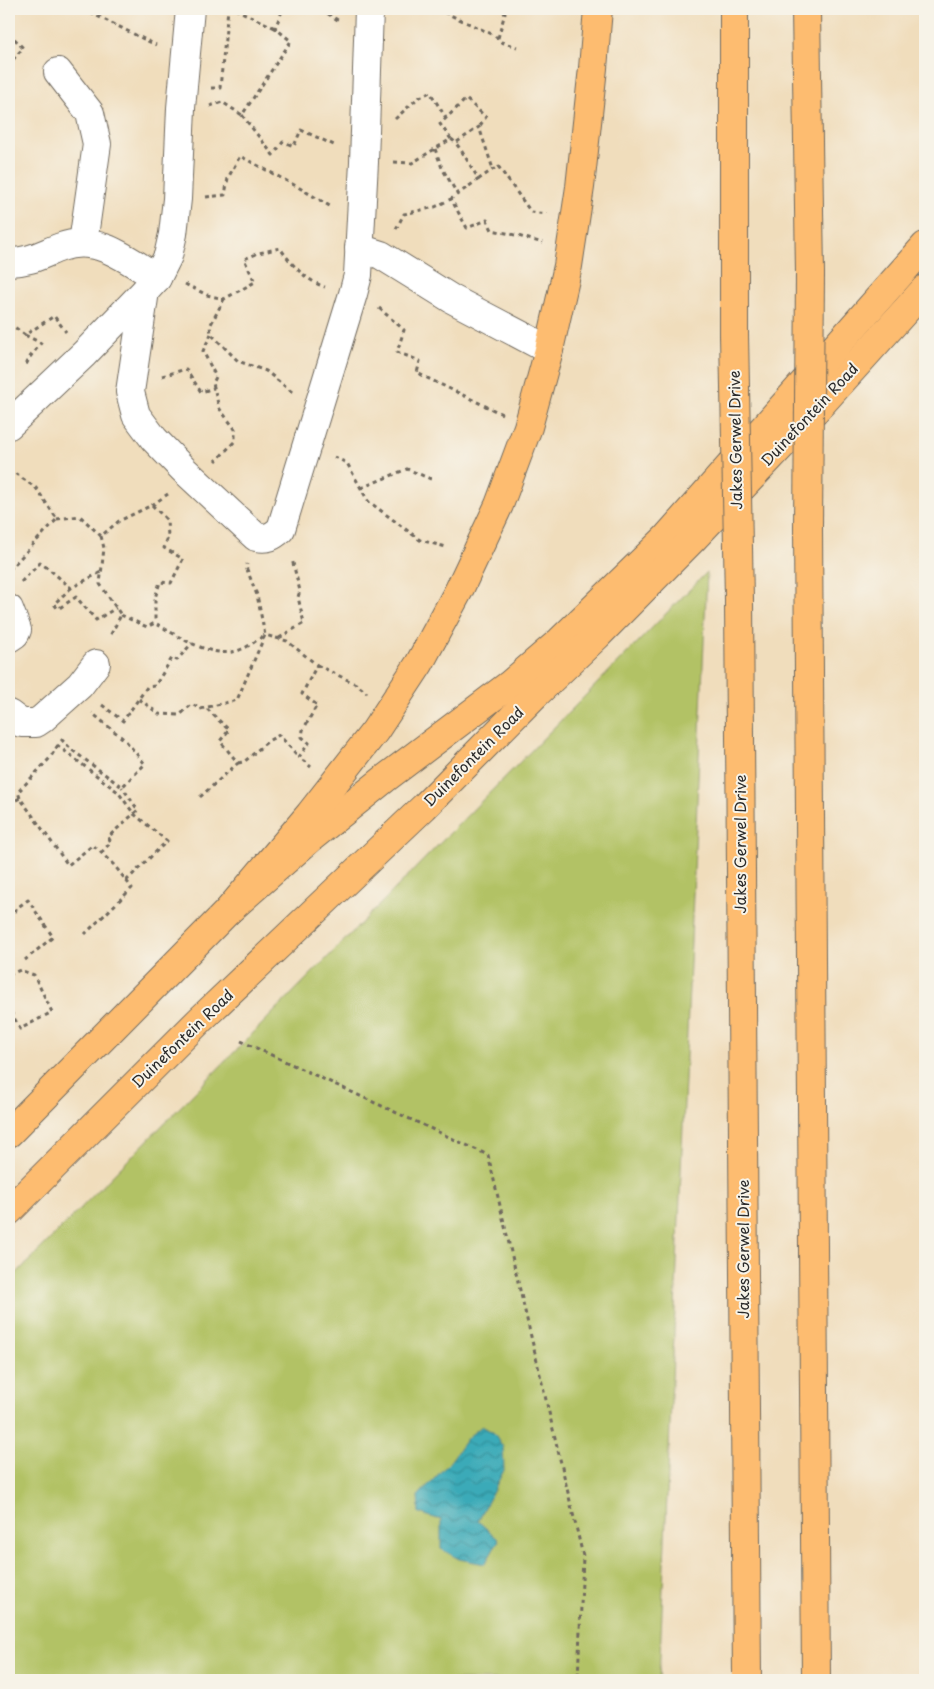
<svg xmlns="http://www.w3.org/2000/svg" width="934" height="1689" viewBox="0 0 934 1689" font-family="'Playpen Sans',sans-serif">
<defs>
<pattern id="water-waves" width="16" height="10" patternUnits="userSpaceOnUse" patternTransform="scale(1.25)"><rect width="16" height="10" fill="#3aaab8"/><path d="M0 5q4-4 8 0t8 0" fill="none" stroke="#318b96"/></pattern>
</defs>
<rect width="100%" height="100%" fill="#f7f3e8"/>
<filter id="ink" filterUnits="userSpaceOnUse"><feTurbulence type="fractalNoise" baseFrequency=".02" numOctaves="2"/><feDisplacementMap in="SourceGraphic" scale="10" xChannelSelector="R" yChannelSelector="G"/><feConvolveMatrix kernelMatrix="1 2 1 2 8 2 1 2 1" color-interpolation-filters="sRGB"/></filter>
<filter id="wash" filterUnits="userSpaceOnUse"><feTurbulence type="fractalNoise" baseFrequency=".0096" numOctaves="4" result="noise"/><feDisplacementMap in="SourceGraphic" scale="20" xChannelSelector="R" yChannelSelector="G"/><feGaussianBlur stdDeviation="1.12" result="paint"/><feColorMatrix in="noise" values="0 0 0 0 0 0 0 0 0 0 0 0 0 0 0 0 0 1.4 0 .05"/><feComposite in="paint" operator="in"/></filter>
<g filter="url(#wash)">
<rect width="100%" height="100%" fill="#f0ddbc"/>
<path fill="#b2c265" stroke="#6e7648" d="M707 572 659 1680H9V1281Z"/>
<path fill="url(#water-waves)" stroke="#326a72" d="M482 1426 494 1433 503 1447 504 1470 478 1521 499 1540 485 1564 459 1559 441 1549V1520L419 1513 418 1496 449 1463 468 1437Z"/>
</g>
<g filter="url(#ink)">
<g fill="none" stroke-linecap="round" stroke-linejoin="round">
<g stroke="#70695e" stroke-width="30">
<g id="minor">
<path d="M190 9 181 108 177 199 173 234 168 256 157 278 145 291 130 392 136 415 154 439 183 469 256 537C268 539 272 537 281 529L353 294 358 275 364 162 369 9"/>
<path d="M58 72 90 113 97 144 83 243"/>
<path d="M359 248 381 255 452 299 549 350"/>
<path d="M9 262C30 262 42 254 61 247 97 234 128 260 157 278"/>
<path d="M9 425 84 354 145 291"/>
<path d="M9 609 17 630 15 634 9 638"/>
<path d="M9 714 21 723H36L42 719 80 685 96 664"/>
</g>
</g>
<g stroke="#70695e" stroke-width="30">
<g id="primary">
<path d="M9 1133 228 911 312 837 387 777 509 685 560 641 666 538 925 246"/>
<path d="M9 1211 200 1020 424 807 535 695 598 635 693 539 823 402 925 289"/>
</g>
</g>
<g stroke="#70695e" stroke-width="30">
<g id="trunk">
<path d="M806 9 810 274"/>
<path d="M734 334V9"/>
<path d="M808 528 816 1680"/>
<path d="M739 600 747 1680"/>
<path d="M228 911 310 814 375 731 419 664 459 590 499 505 528 427 549 350 568 266 580 187 593 68 598 9"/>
</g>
</g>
<g stroke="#70695e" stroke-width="3" stroke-dasharray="4 4" stroke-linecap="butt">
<path d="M83 9 156 45"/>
<path d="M235 9 275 28"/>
<path d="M321 9 339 21"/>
<path d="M437 9 494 35 501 42 517 47"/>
<path d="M9 33 23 48 9 64"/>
<path d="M498 38 505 13 499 9"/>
<path d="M211 88H220L228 9"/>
<path d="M210 106 222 102 242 115 291 41 275 28 283 9"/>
<path d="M242 115 273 155 283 142 294 146 301 130 334 145"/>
<path d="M395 119 418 98 430 92 446 118"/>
<path d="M451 139 440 124 466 99 486 117 479 127"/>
<path d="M457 142 479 127 493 169"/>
<path d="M435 149 442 168 458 195"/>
<path d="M394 162 412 163 451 139C459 143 472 170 479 179L498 166 531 212 547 214"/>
<path d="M479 179 451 199 467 228 487 220 492 230 511 234 543 243"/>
<path d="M206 197 225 195 228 178 240 156 298 187 333 208"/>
<path d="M396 229 404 214 435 207 451 199"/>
<path d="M185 284 207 295 224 299 255 282 244 259 259 253 280 248C292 265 305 280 325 287"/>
<path d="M224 299 210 326 211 334 238 361 266 371 292 392"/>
<path d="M379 308 404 330 397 352 420 361 417 373 502 414"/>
<path d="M9 323 25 335 54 316 66 332"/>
<path d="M211 334 203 351 216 377 213 383 219 408 235 429V441L216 461"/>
<path d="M25 335 41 343 30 357 26 365"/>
<path d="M162 376 186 369 201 392 214 388"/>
<path d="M334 457 347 463 368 501 420 540 446 547 447 546"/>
<path d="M9 469 36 488 57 519 9 570"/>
<path d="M361 488 407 469 431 479"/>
<path d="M152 505 167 520 168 537 164 548 183 559 171 583 160 582 155 598V623"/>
<path d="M57 519 80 516 101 536 119 521 152 505 168 494"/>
<path d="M101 536 104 548 100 584 121 615 109 638"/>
<path d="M21 582 40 563 49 569 71 588 101 572"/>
<path d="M71 588 54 604 58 609 76 597 96 620 116 608"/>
<path d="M121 615 147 627 155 623C178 636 215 662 242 649 250 646 258 639 265 635L257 595 246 567 247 564"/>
<path d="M279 638 304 623 298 597 300 591 292 559"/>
<path d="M317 665 356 684 367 693"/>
<path d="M139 699 159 714 180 715 192 704 200 709 237 700 265 635 287 641 317 665 302 694 317 705 303 730 302 737 309 743 299 757 311 767"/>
<path d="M102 705 123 721 147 687 155 686 172 658 177 660 192 643"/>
<path d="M61 739 72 750 122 787 145 764 126 741 92 713"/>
<path d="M57 745 118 792 134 814 167 841 126 881"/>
<path d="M9 756 12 750"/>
<path d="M238 763 244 762 268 741 279 735 299 757"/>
<path d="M200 797 238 763 220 741 229 730 206 708"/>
<path d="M20 798 18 792 50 758 58 745"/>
<path d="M9 804 20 798 68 865 93 845 114 865 132 888 85 934"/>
<path d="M101 853 111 842 108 837 138 810 122 787"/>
<path d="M9 918 18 907 28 900 53 937 25 960"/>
<path d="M9 975 20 970 34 975 52 1012 20 1029 9 1008"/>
<path d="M241 1041 488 1155 583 1556 578 1680"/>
</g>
<use href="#minor" stroke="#fff" stroke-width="28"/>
<use href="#primary" stroke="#fdbc70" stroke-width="28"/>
<use href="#trunk" stroke="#fdbc70" stroke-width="28"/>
<g stroke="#70695e" stroke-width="30" stroke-linecap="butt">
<g id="trunk-bridge">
<path d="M734 334 739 600"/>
<path d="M808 528 810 274"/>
</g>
</g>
<use href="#trunk-bridge" stroke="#fdbc70" stroke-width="28"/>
</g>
</g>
<g text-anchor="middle" stroke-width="4" stroke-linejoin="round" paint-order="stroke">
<g font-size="15" fill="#2b2b2b" stroke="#f7f3e8">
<text transform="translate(810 415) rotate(-47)" y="5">Duinefontein Road</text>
<text transform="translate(736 440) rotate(-91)" y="5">Jakes Gerwel Drive</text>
<text transform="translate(474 757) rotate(-45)" y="5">Duinefontein Road</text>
<text transform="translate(741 844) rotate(-90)" y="5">Jakes Gerwel Drive</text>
<text transform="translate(183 1039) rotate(-44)" y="5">Duinefontein Road</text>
<text transform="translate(744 1249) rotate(-90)" y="5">Jakes Gerwel Drive</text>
</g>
</g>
<rect width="934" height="1689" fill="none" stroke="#f7f3e8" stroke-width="30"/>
</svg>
